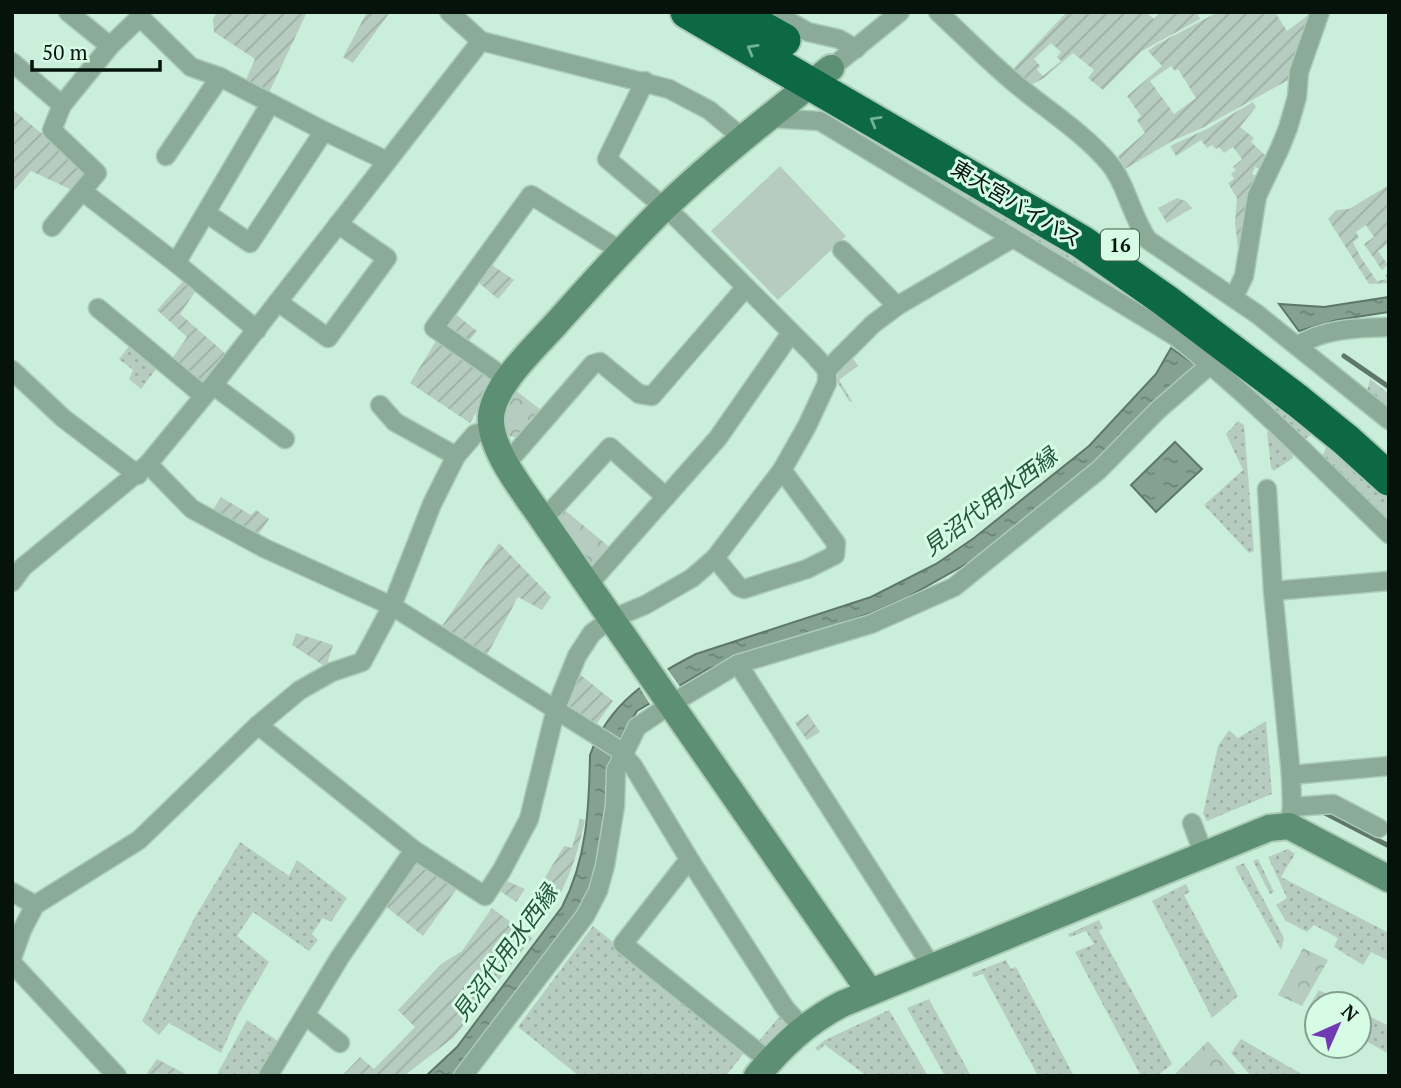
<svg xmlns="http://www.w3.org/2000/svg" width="1401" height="1088" viewBox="0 0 1401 1088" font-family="'PT Serif','Noto Sans JP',serif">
<defs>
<pattern id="grass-dots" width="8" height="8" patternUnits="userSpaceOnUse" patternTransform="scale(1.75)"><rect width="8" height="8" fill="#b7ccc0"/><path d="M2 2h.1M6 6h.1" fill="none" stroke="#9caea4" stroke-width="1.8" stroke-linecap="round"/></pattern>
<pattern id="park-crowns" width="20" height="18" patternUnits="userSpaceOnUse" patternTransform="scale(1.75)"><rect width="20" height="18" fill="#b7ccc0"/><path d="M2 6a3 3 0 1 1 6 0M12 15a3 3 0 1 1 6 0" fill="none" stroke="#9caea4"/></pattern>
<pattern id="garden-furrows" width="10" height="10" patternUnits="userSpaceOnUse" patternTransform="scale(1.75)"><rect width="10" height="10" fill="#b7ccc0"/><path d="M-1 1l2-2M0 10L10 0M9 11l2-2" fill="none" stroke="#9caea4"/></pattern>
<pattern id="water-ripples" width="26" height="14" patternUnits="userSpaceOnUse" patternTransform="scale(1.75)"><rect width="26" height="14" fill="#85a291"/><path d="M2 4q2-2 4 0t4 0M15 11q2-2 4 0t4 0" fill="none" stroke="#6b8375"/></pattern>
</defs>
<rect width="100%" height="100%" fill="#c9eed9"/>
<g fill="url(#grass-dots)">
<path d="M854 125 1066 254 1176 331 850 132Z"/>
<path d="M133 341 160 364 141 389 129 379 133 370 119 359Z"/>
<path d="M1227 367 1314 433 1304 440Z"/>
<path d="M1370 379 1389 394V411L1367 392Z"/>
<path d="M1238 421 1244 425 1254 551 1249 553 1204 505 1243 470 1226 434Z"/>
<path d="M1272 430 1292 453 1293 458 1274 471 1271 468 1267 432Z"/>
<path d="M1327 445 1389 500V524L1323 455Z"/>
<path d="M1266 721 1272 794 1207 821 1203 814 1218 746 1229 730 1238 738Z"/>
<path d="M240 842 289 876 297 860 347 898 331 922 323 918 312 934 318 940 309 951 253 912 237 936 269 962 238 1015 221 1053 169 1023 159 1035 142 1021 195 917Z"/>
<path d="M1288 849 1295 854 1281 877 1389 933V961L1371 952 1363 965 1334 947 1338 938 1314 925 1307 932 1286 921 1276 905 1287 898 1268 857Z"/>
<path d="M1258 859 1274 892 1270 894 1253 861Z"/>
<path d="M1244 863 1284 938 1281 950 1235 867Z"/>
<path d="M1186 884 1190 892 1184 895 1238 996 1212 1018 1152 901Z"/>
<path d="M1099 920 1103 928 1099 931 1172 1064 1157 1076H1141L1075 952 1094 944 1086 931 1070 937 1068 934Z"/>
<path d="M593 926 747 1049 726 1076H579L518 1027Z"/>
<path d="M1006 960 1011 969 1016 967 1074 1076H1038L983 974 973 977 972 973Z"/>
<path d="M1319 990 1346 1004H1317V1013L1308 1008Z"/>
<path d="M929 999 971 1076H945L907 1008Z"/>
<path d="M889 1010 928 1076H867L825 1045 818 1051 815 1048 825 1040Z"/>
<path d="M1359 1011 1389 1026V1054L1359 1037Z"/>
<path d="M782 1016 788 1026 770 1045 763 1046 758 1042 778 1018Z"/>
<path d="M247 1020 281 1043 261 1076H216Z"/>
<path d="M1241 1039 1305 1076H1251L1231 1053Z"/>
</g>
<g fill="url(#park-crowns)">
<path d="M515 390 541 410 518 438 509 436C499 419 506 406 515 390Z"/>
<path d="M561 507 613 550 596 567 587 565 552 517Z"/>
<path d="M1303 948 1328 960 1302 1006 1278 995Z"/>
<path d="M1208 1041 1238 1076H1173Z"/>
</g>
<g fill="url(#garden-furrows)" fill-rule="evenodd">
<path d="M217 12H307L267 97 245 82 255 59 214 32 213 19Z"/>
<path d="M367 12H390L353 63 343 57Z"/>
<path d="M1067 12H1146L1154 19 1161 12H1197L1200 19 1142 51 1103 90 1088 78 1094 70 1073 53 1044 78 1029 86 1011 71ZM1051 43 1061 52 1057 57 1061 61 1043 76 1037 70 1040 66 1034 59Z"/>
<path d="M1218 12H1275L1287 31 1312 12 1290 79 1202 128 1174 140 1125 169 1118 156 1145 133 1137 120 1141 116 1127 96 1162 66 1148 51 1156 45ZM1171 66 1175 71 1178 69 1196 98 1174 114 1150 81Z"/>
<path d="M1253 102 1256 107 1240 127 1254 138 1251 142 1266 156 1262 170 1255 167 1252 174 1259 177 1239 257 1235 223 1237 198 1228 183 1234 179 1231 174 1236 170 1233 167 1242 159 1233 147 1224 153 1219 147 1216 149 1212 145 1207 148 1201 140 1176 156 1170 146 1207 129Z"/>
<path d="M12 109 86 170 72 190 31 171 12 193Z"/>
<path d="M1389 185V243L1378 251 1388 265 1382 270 1364 244 1374 237 1366 225 1356 232 1359 238 1353 242 1361 258 1377 281 1387 279 1385 275 1389 273V283L1369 284 1328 219 1336 210 1349 209Z"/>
<path d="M1177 198 1186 201 1192 208 1167 223 1158 208Z"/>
<path d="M492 265 514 280 498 299 478 282Z"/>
<path d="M185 279 197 289 180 314 226 354 202 383 173 357 187 337 157 310Z"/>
<path d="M455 314 477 331 468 342 450 330 448 321Z"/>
<path d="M438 338 489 372 492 385 470 423 410 383Z"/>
<path d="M852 357 858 366 839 380 852 401 850 402 837 382 838 373Z"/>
<path d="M221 497 251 515 256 510 269 519 258 535 212 511Z"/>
<path d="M499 543 551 597 542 610 518 597 486 657 442 626Z"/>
<path d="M296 633 333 645 326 667 292 645Z"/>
<path d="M577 672 613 701 595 726 566 703Z"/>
<path d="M808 714 820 732 807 740 795 723Z"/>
<path d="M580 819 585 820C577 856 569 882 549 912L542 906 545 898 535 894 564 846 572 848Z"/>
<path d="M420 861 458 887 423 936 384 905 409 865Z"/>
<path d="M507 881 525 889 516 902 500 891Z"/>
<path d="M492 908 532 938 454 1037 404 1076H342L360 1057 374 1069 415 1027 398 1010 441 964 462 951Z"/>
<path d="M157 1059 189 1076H145Z"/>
</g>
<path fill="#b7ccc0" d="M780 166 846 236 778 300 711 231Z"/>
<g fill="url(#water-ripples)" stroke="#5f7769" stroke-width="2">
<path d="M1389 297V312L1337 320 1299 331 1279 304 1324 307Z"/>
<path d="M1171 348 1197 366 1158 398 1092 465 975 559 906 598 874 612 708 669 637 711 617 744 607 767 606 831 591 893 579 913 456 1074 454 1076H426L457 1047 562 907C587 859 589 809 590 755 609 703 649 678 696 654L871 597 936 564 974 538 1089 446 1156 374Z"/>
<path d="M1175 442 1202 469 1156 512 1131 485Z"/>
</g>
<path fill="#c9eed9" d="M666 667 681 688 651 706 638 685Z"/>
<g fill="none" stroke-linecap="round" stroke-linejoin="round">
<g stroke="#5f7769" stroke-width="5">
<path d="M1344 356 1389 387"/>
<path d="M1325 813 1389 846"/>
</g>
<g stroke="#aacbb8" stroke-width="21">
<g id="street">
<path d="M68 12 110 46 140 17 191 67 220 77 324 131 387 161"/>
<path d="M449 12 481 41"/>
<path d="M773 12 808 32 839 39 856 49"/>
<path d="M938 12C962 34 985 58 1010 79 1042 107 1081 130 1109 163 1127 185 1131 216 1148 240L1257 314 1389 420"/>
<path d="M12 62 62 105"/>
<path d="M831 68 900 12"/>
<path d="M768 118 820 121 1175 336C1251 396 1319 466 1389 534"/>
<path d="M166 156 220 77"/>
<path d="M82 191 97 173 52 130 62 105 110 46"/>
<path d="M206 213 250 243 324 131"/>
<path d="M52 227 82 191 176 263 257 330"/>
<path d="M842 250 897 306"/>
<path d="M176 263 270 104"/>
<path d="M1234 297 1244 276 1257 196 1280 148 1288 128 1297 97 1299 72 1320 12"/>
<path d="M278 302 328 338 387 258 338 224"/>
<path d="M98 308 204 396"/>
<path d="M1297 346C1324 328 1357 328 1389 327"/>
<path d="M12 370 63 418 138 475"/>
<path d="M827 370 873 324 897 306 1013 238"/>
<path d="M508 380 434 328 531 195 621 251"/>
<path d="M213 385 285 439"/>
<path d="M380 405 395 422 456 456"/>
<path d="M148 464 192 509 264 548 392 606 618 749 633 766 691 862 785 1008 803 1028"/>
<path d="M506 464 593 364 600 362 639 394 652 396 746 287"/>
<path d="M1267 489 1273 591 1291 775 1292 807 1289 826"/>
<path d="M543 520 610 447 666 497"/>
<path d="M715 558 739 587 744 589 807 569 835 555 836 543 782 470"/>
<path d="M12 582 23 567 148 464 213 385 481 41 669 89 709 110 744 139"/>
<path d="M588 585 718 438 791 333"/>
<path d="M1273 591 1389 581"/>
<path d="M738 664 932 967"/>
<path d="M258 725 414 850"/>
<path d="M1291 775 1389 766"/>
<path d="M1292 807 1333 804 1379 828"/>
<path d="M1192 823 1204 855"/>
<path d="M691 862 684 866 623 944 769 1061"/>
<path d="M12 892 35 905"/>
<path d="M12 958 22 930 35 905 139 840 258 725 300 690 332 672 362 662 392 606 432 504 456 456 475 434 491 429"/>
<path d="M12 963 117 1076"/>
<path d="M305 1015 340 1043"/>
<path d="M268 1076 340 957 414 850 485 896 502 870 529 819 556 708 577 656 592 633 611 619 645 605 692 578 715 558 782 470 807 426 827 383V370L814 355 679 220 607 159 645 81"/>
<path d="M463 1076 585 916 598 891 605 866 615 806 616 770 637 727 671 704 738 664 871 624 954 587 1099 470 1158 410 1211 364"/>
</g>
</g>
<g stroke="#aacbb8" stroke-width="30">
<g id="secondary">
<path d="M831 68C774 113 716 158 663 209 625 246 590 286 554 326 534 348 493 386 491 417 489 450 525 493 543 520L870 992"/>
<path d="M757 1076C782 1046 807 1022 842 1004L1269 828 1289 826 1389 879"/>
</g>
</g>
<g stroke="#aacbb8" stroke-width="37">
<g id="highway">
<path d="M687 12 1082 242 1166 301 1298 401 1346 440 1389 479"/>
<path d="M734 12 784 40"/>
</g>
</g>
<use href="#street" stroke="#8bab98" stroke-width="18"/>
<use href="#secondary" stroke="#5d8f74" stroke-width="26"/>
<use href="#highway" stroke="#0d6944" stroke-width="33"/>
</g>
<defs><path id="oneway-chevron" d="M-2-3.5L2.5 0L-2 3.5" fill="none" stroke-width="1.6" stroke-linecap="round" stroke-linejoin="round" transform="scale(1.75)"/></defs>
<g stroke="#72b295">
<use href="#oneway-chevron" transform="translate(752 49) rotate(-150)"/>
<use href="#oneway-chevron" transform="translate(875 121) rotate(-150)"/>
</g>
<g text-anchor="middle" stroke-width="6" stroke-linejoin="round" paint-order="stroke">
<rect fill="#d6fce6" stroke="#44594d" stroke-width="2" x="1101" y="229.5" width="38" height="31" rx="5"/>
<g font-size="19" font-weight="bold" fill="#06130c">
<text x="1120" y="252">16</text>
</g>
<g font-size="21" fill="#06130c" stroke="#d6fce6">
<text transform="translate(1016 204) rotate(31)" y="7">東大宮バイパス</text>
</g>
<g font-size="23" font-style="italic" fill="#23563d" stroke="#d6fce6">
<text transform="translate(990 502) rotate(-37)" y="8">見沼代用水西縁</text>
<text transform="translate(505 953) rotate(-54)" y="8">見沼代用水西縁</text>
</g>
</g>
<rect width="1401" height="1088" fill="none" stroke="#06130c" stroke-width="28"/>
<g transform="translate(1338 1025) rotate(45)"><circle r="33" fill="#d6fce6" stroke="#839f8f" stroke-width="2"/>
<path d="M0-5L12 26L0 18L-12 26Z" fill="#703bb2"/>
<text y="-10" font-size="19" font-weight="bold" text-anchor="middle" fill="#06130c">N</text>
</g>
<path d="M32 60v10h128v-10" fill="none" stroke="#06130c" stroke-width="3.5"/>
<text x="42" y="60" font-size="21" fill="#06130c" stroke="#d6fce6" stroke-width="5" paint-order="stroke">50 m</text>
</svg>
